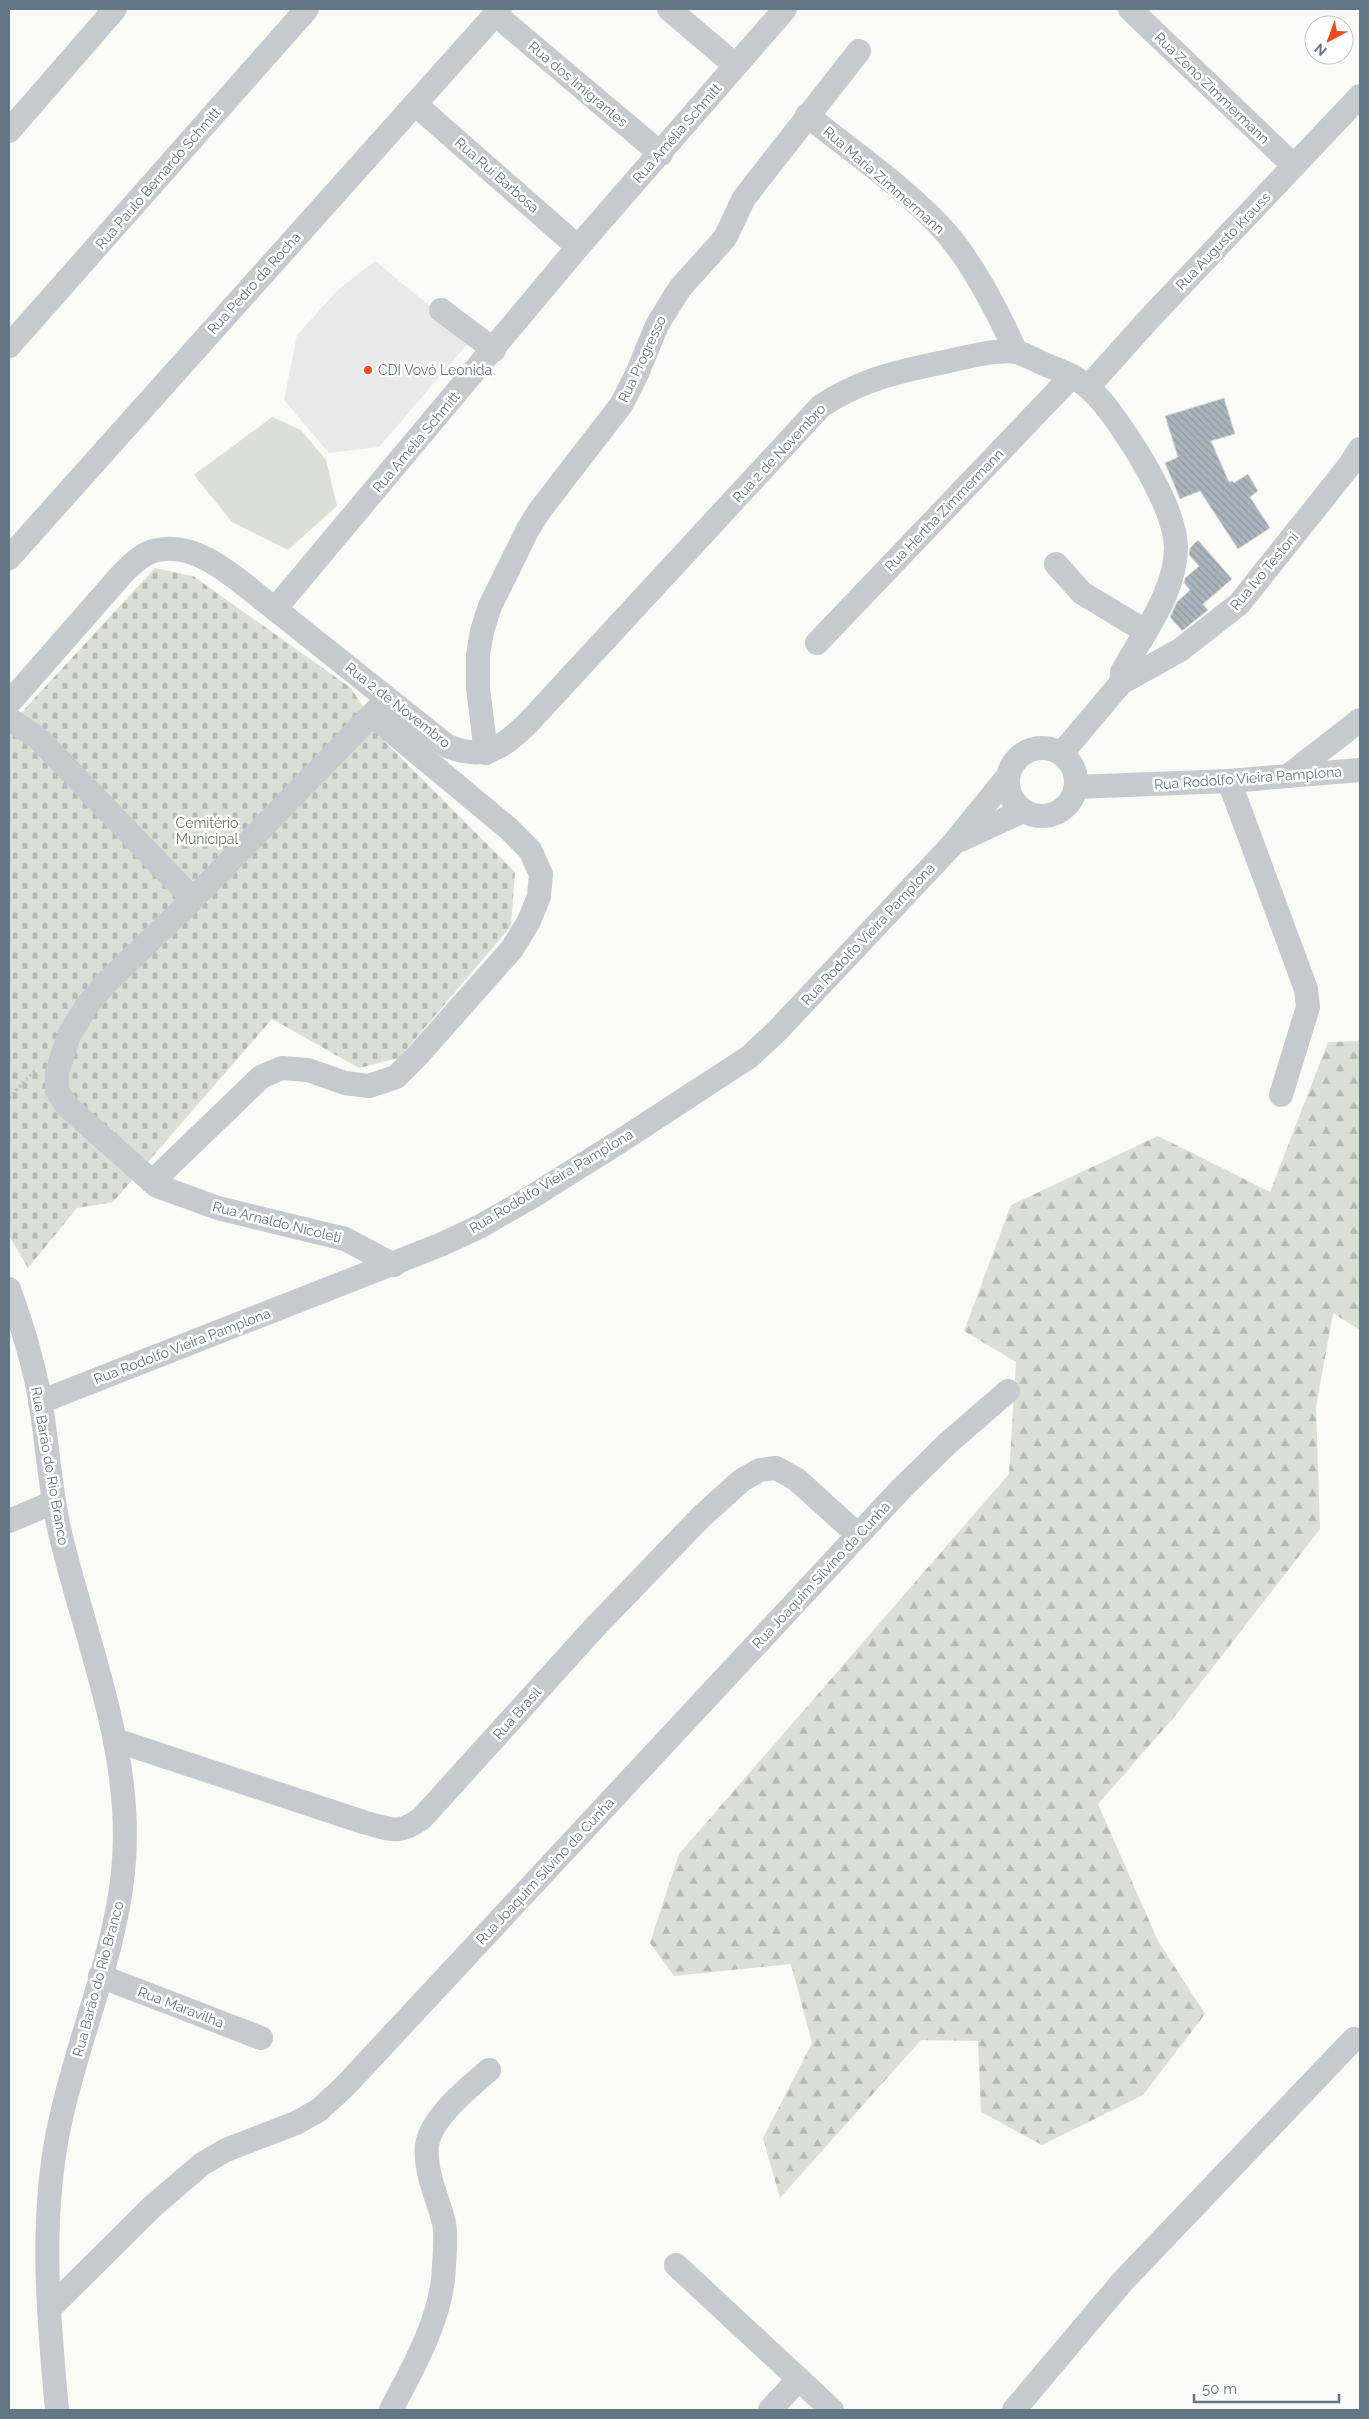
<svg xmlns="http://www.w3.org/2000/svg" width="1369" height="2419" viewBox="0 0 1369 2419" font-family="Raleway,sans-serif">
<defs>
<pattern id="forest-firs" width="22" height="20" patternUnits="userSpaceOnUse" patternTransform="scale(1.25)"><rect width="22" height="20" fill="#dae0d6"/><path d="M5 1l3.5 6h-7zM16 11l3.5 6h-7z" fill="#b4bab3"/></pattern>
<pattern id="cemetery-stones" width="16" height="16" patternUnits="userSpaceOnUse" patternTransform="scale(1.25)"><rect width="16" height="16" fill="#dae0d6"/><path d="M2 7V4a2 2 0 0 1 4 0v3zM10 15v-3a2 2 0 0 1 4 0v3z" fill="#b4bab3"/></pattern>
<pattern id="building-back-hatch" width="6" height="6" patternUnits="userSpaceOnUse" patternTransform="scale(1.25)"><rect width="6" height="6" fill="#abb5bc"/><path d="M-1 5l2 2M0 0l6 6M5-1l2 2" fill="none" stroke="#8f989e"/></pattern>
</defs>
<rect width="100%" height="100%" fill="#fafaf7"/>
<path fill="#e8e9e8" d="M375 261 471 340 379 447 329 453 284 400 297 335 339 289Z"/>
<path fill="url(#forest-firs)" d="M1360 1041V1330L1333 1313 1316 1407 1320 1529 1175 1716 1098 1804 1158 1941 1205 2014 1143 2095 1042 2145 981 2112 978 2041 921 2040 780 2198 763 2138 812 2043 791 1964 674 1976 650 1943 679 1854 1009 1474 1016 1362 964 1331 1011 1205 1158 1136 1270 1192 1328 1042Z"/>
<path fill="url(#cemetery-stones)" d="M155 568 193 576 351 688 386 743 515 872 511 926 399 1058 359 1068 272 1019 113 1202 77 1208 28 1268 9 1236V726Z"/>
<path fill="#dae0d6" d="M272 417 301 430 326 460 337 506 288 550 232 522 194 475Z"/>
<g fill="url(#building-back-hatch)" stroke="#dcdcd9">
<path d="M1224 398 1235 434 1211 441 1229 482 1232 481 1234 483 1248 474 1258 491 1250 497 1270 528 1238 549 1200 491 1180 499 1165 463 1178 457 1165 416Z"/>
<path d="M1198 540 1232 579 1203 604 1208 610 1182 631 1170 617 1177 602 1190 590 1184 583 1185 578 1199 566 1189 555 1190 548Z"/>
</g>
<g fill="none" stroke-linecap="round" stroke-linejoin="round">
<path stroke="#bdc1c4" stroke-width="3" stroke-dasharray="2.5 2.5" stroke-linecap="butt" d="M9 1098 36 1069"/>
<g stroke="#c5cace" stroke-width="24">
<path d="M669 9 735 65"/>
<path d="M1130 9 1294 166"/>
<path d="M495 14 661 154"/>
<path d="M415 104 578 247"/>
<path d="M807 115C851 151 900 184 939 225 971 258 997 310 1016 352"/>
<path d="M9 131 115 9"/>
<path d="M441 310 494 350"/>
<path d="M9 346 307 9"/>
<path d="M1088 387 1149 319 1360 96"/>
<path d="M9 558 500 9"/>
<path d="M1056 564 1082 593 1145 631"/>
<path d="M275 609 447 746C485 761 501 749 528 723L821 406C858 382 888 374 930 365 953 361 994 348 1016 352 1025 354 1035 360 1044 364 1053 368 1063 371 1072 376 1101 392 1120 426 1138 453 1153 478 1175 517 1176 547 1176 592 1143 634 1122 672L1121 683"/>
<path d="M817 643 1072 376"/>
<path d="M9 703 122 574C131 565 141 555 153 551 199 538 241 584 275 609L578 247 785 9"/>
<path d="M372 715 193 899 105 984 86 1007 69 1035 57 1072V1091L68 1107 157 1186 218 1208 345 1239 394 1265"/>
<path d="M9 719 38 738 193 899"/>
<circle cx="1042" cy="782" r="34"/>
<path d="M486 753 478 688V655L482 631 490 606 528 529 540 510 621 405 637 374 657 325 680 288 725 238 744 198 859 51"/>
<path d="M1062 753 1121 683 1180 650 1239 604 1349 466 1360 449"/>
<path d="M1288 776 1360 720"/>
<path d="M1229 781 1306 989 1308 1007 1281 1095"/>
<path d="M1076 787 1229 781 1360 770"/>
<path d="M960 840 1023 811"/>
<path d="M152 1182 261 1077 282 1068 308 1070 345 1083 369 1086 396 1077 418 1055 512 949 529 921 539 896 541 874 530 850 509 829 372 715 382 704"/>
<path d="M9 1289C22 1325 33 1361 40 1399 48 1446 50 1495 62 1541 89 1650 135 1759 123 1873 114 1957 79 2036 61 2118 39 2213 48 2314 57 2410"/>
<path d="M40 1402 440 1245 481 1226 533 1196 619 1142 749 1057 777 1031 952 845 1008 776"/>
<path d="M9 1521 54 1502"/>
<path d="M115 1740 363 1822C390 1829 398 1836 422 1818L595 1627 702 1516 742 1480 760 1470 776 1468 796 1479 858 1535"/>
<path d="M100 1976 261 2038"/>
<path d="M676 2265 832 2410"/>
<path d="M49 2309 153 2206 202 2164 226 2150 296 2123 319 2110 345 2086 902 1488 948 1443 1008 1391"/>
<path d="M391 2410C412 2369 437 2327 443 2280 444 2265 447 2237 444 2223 438 2198 424 2171 427 2145 431 2118 469 2087 489 2070"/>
<path d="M770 2410 799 2379"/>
<path d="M1014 2410 1123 2281 1354 2039"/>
</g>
</g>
<circle fill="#f5481c" stroke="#fff" stroke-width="2" cx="368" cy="370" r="5"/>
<g text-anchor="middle" stroke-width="5" stroke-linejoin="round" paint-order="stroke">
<g font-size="14" fill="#627785" stroke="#fff">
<text transform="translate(578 84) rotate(40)" y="5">Rua dos Imigrantes</text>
<text transform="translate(1212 88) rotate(44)" y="5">Rua Zeno Zimmermann</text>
<text transform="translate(677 133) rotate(-49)" y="5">Rua Amélia Schmitt</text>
<text transform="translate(497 175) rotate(41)" y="5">Rua Rui Barbosa</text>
<text transform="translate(158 178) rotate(-49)" y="5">Rua Paulo Bernardo Schmitt</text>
<text transform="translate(884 180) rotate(41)" y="5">Rua Maria Zimmermann</text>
<text transform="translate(1223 241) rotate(-46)" y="5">Rua Augusto Krauss</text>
<text transform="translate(254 283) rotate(-48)" y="5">Rua Pedro da Rocha</text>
<text transform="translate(642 359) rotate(-65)" y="5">Rua Progresso</text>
<text transform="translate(416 442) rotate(-50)" y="5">Rua Amélia Schmitt</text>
<text transform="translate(779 453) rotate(-47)" y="5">Rua 2 de Novembro</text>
<text transform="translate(944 510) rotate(-46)" y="5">Rua Hertha Zimmermann</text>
<text transform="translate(1264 571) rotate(-50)" y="5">Rua Ivo Testoni</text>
<text transform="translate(398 705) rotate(38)" y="5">Rua 2 de Novembro</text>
<text transform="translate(1248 778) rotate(-4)" y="5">Rua Rodolfo Vieira Pamplona</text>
<text transform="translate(868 934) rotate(-47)" y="5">Rua Rodolfo Vieira Pamplona</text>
<text transform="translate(551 1181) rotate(-31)" y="5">Rua Rodolfo Vieira Pamplona</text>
<text transform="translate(277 1222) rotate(14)" y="5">Rua Arnaldo Nicoleti</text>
<text transform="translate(182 1346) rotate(-21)" y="5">Rua Rodolfo Vieira Pamplona</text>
<text transform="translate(50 1466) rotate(80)" y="5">Rua Barão do Rio Branco</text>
<text transform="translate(821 1575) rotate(-47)" y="5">Rua Joaquim Silvino da Cunha</text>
<text transform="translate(517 1713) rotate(-48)" y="5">Rua Brasil</text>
<text transform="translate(545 1871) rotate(-47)" y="5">Rua Joaquim Silvino da Cunha</text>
<text transform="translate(98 1979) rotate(-75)" y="5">Rua Barão do Rio Branco</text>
<text transform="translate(181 2007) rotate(21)" y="5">Rua Maravilha</text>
</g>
<g font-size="14" fill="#627785" stroke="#fff" text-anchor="start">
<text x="378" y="375">CDI Vovó Leonida</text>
</g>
<g font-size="14" fill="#677c61" stroke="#fff">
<text x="207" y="828">Cemitério<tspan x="207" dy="16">Municipal</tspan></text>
</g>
</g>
<rect width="1369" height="2419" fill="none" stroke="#627785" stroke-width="20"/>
<g transform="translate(1329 40) rotate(221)"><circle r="24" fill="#ffffff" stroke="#c0c9ce"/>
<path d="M0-4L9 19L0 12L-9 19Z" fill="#f5481c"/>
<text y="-8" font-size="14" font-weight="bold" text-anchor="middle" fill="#627785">N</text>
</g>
<path d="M1194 2394v8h145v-8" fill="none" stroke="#627785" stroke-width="2.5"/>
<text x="1202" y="2394" font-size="15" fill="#627785" stroke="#ffffff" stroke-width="4" paint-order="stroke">50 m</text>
</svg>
